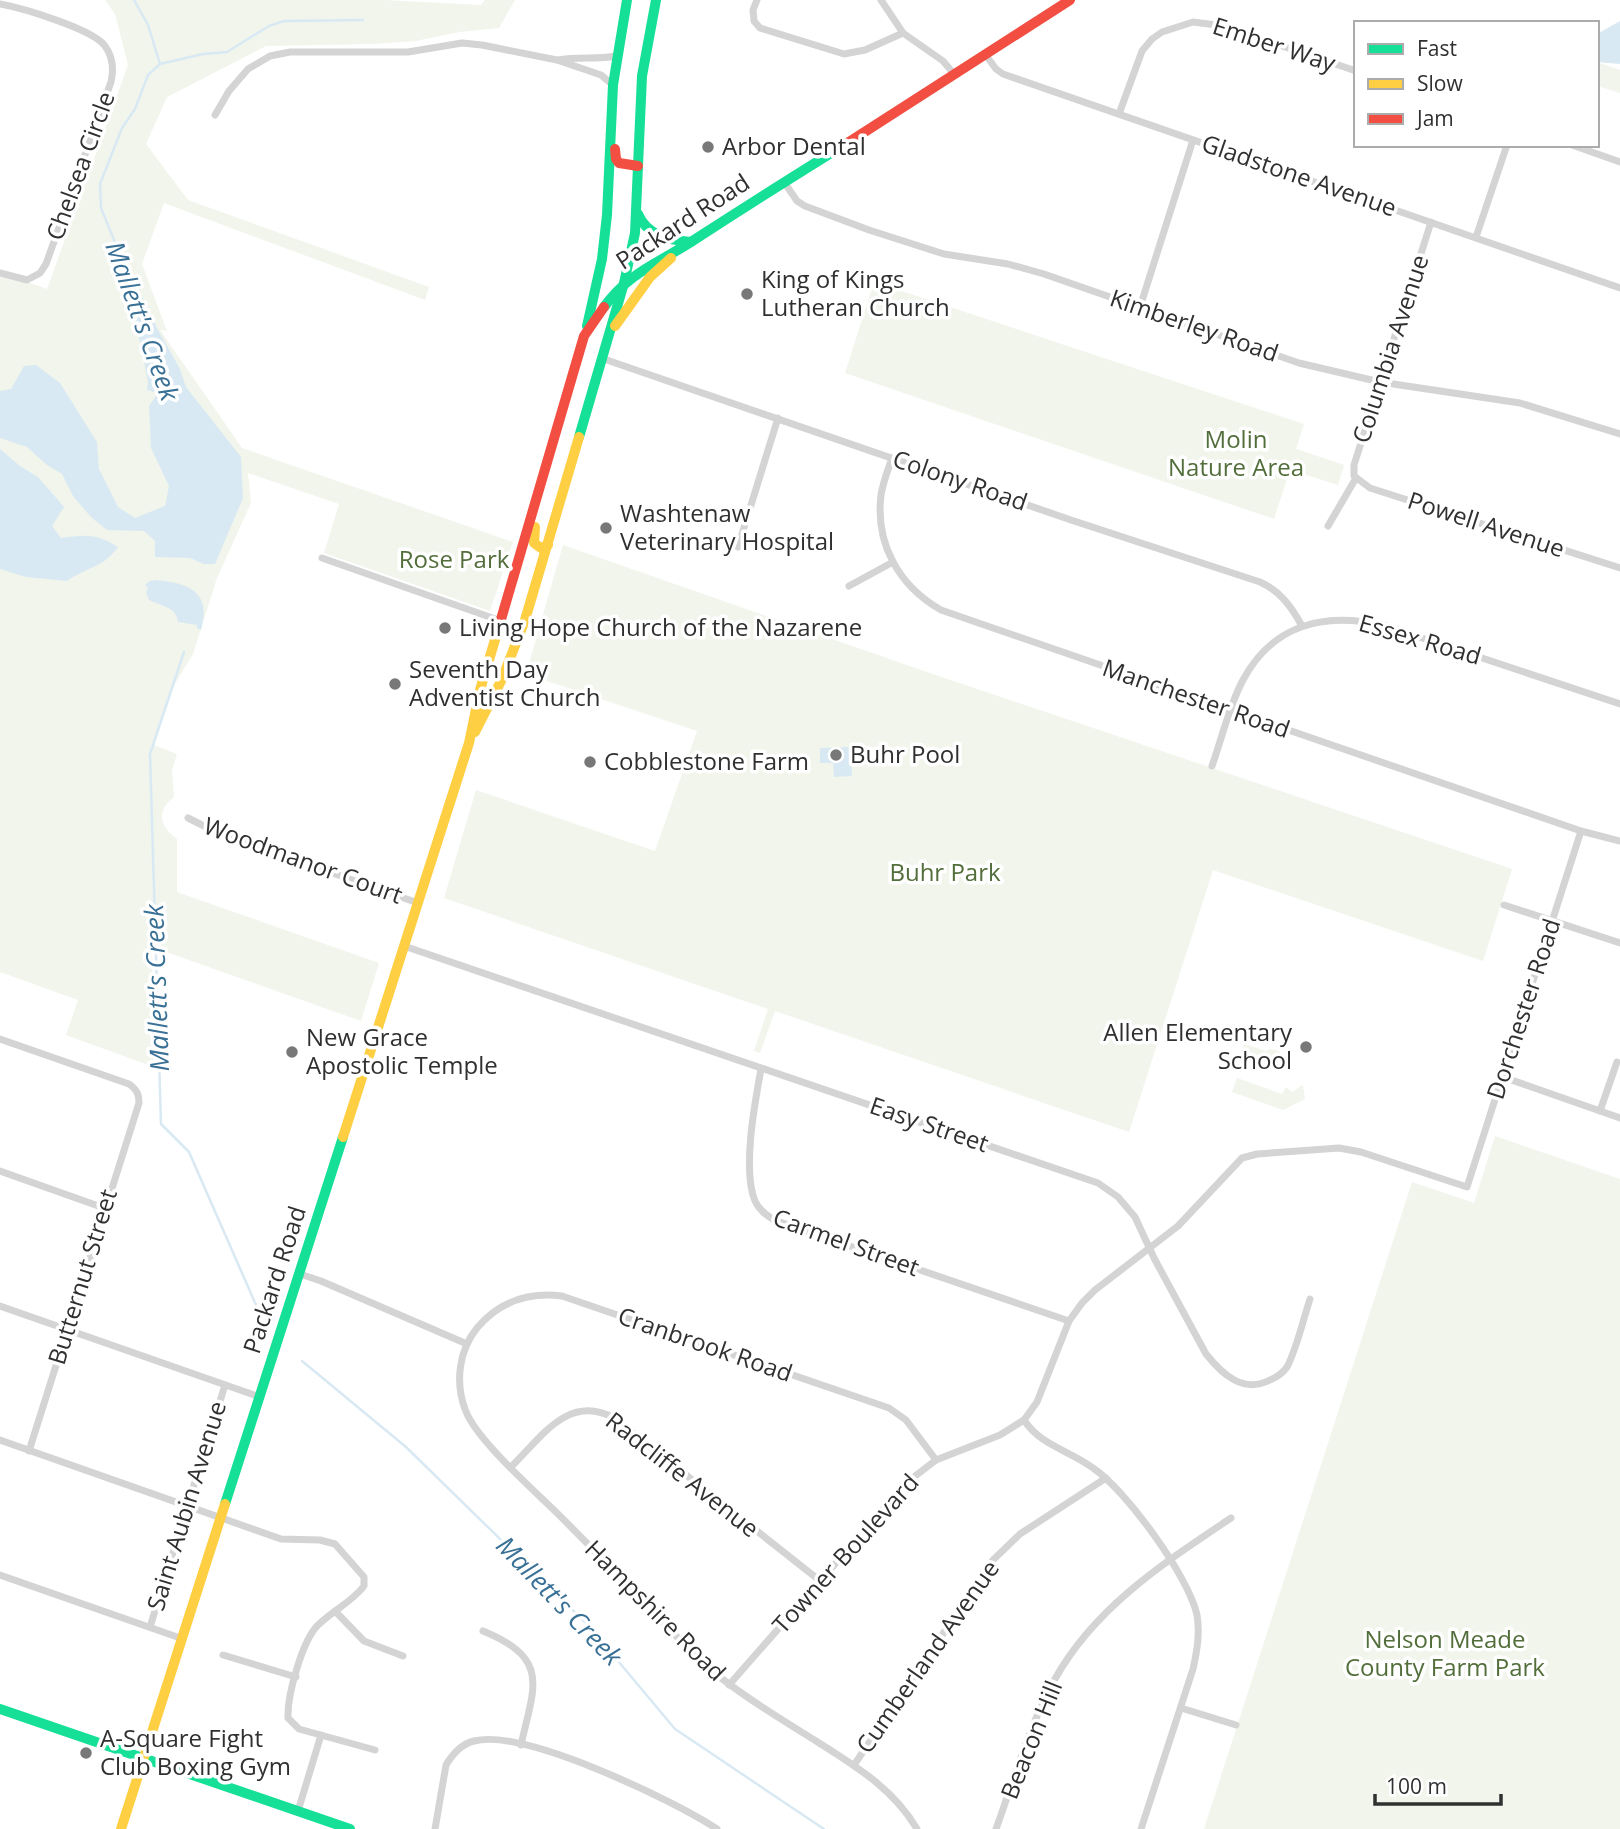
<svg xmlns="http://www.w3.org/2000/svg" width="1620" height="1829" viewBox="0 0 1620 1829" font-family="'Open Sans',sans-serif">
<rect width="100%" height="100%" fill="#fff"/>
<g fill="#f1f5ec">
<path d="M105 0H384L481 5 485 0H515L499 28 459 32 416 41 372 44 266 46 167 97 146 144 188 200 429 287 425 300 164 203 142 264 167 331 160 330 242 448 513 542 490 611 324 553 339 504 248 473 251 503 217 578 193 654 173 687 154 745 177 754 172 770 174 797C156 812 159 825 177 839V892L379 963 361 1021 152 947 154 1067 66 1035 78 1000 0 972V272L47 289 128 65 115 14Z"/>
<path d="M1597 62 1620 70V93L1597 86Z"/>
<path d="M874 282 1304 424 1296 449 1344 465 1338 485 1290 470 1274 519 845 373Z"/>
<path d="M563 545 921 670 1512 869 1483 961 1213 870 1129 1132 775 1011 760 1053 754 1051 768 1009 444 898 476 790 655 851 697 731 526 674Z"/>
<path d="M1244 1044 1266 1051 1270 1049 1279 1051 1283 1057 1280 1068C1263 1073 1254 1063 1240 1054Z"/>
<path d="M1237 1078 1282 1094 1286 1087 1292 1092 1303 1085 1305 1099 1283 1110 1232 1092Z"/>
<path d="M1495 1136 1620 1179V1829H1204L1412 1182 1474 1203Z"/>
</g>
<g fill="#d9e9f3">
<path d="M1620 21V64L1597 62V34Z"/>
<path d="M136 283 157 328 180 369 186 387 241 457 243 498 215 564H204L190 558 155 557V541L144 531 107 530 91 517 73 496 62 474 47 465 27 447 0 438V391L11 389 24 366 36 365 60 383 97 442 99 469 118 507 135 518 165 506 169 486 151 448 149 406 158 393 147 390 148 381 129 289Z"/>
<path d="M0 449 20 466 38 477 64 507 52 526 61 538C85 535 95 533 118 547 102 569 88 566 67 581L26 577 0 569Z"/>
<path d="M156 580C189 583 212 592 201 630L197 628V625L178 622C177 607 161 606 149 600L146 592 148 588 145 585 150 581Z"/>
<path d="M851 747 852 776 834 777 833 763H820V748Z"/>
</g>
<g fill="none" stroke-linecap="round" stroke-linejoin="round">
<g stroke="#d9e9f3" stroke-width="2.5">
<path d="M134 0 148 25 160 64"/>
<path d="M134 289 101 208 100 184 122 128 135 109 148 75 160 64 203 54 227 52 269 26 284 21 363 20"/>
<path d="M184 652 150 754 161 1124 189 1152 256 1305"/>
<path d="M302 1361 406 1447 587 1624 675 1729 824 1829"/>
</g>
<g stroke="#d4d4d4" stroke-width="7">
<path d="M757 0 753 10 754 21 760 28 844 54 865 50 903 33"/>
<path d="M881 0 903 33 943 61 954 74"/>
<path d="M0 4C22 8 93 29 105 46 113 57 114 69 111 82L46 264 40 273 27 280 0 273"/>
<path d="M985 54 996 69 1003 74 1620 288"/>
<path d="M558 60C577 56 597 60 616 56"/>
<path d="M1119 114 1142 51 1152 39 1162 32 1193 22 1224 26 1356 71"/>
<path d="M215 115 229 91 248 69 270 56 290 52H408L462 43 482 45 557 60 601 75 613 85"/>
<path d="M1572 145 1620 162"/>
<path d="M784 182 797 201 805 206 869 230 944 254 1008 264 1044 274 1299 363 1380 382 1520 403 1620 434"/>
<path d="M1431 222 1354 465V476L1370 488 1620 568"/>
<path d="M1476 237 1507 145"/>
<path d="M1140 307 1193 140"/>
<path d="M601 358 1071 520 1260 582C1280 591 1291 606 1302 626"/>
<path d="M892 458C888 470 883 482 881 495 875 544 899 586 941 610L1581 831 1620 841"/>
<path d="M1328 526 1356 478"/>
<path d="M738 547 778 418"/>
<path d="M322 558 501 621"/>
<path d="M849 586 893 562"/>
<path d="M1212 766C1222 738 1229 706 1243 680 1274 622 1328 612 1386 626L1620 704"/>
<path d="M188 818 216 832 418 903"/>
<path d="M1504 905 1620 943"/>
<path d="M404 946 1098 1183 1118 1197 1135 1217 1154 1258 1206 1354C1222 1374 1243 1394 1270 1380 1277 1377 1283 1373 1287 1367 1297 1348 1303 1320 1310 1299"/>
<path d="M0 1039 129 1084C137 1090 139 1094 139 1103L29 1451"/>
<path d="M761 1069C755 1102 742 1170 755 1201 759 1210 766 1215 774 1220L1069 1321"/>
<path d="M1503 1077 1620 1118"/>
<path d="M1600 1111 1617 1062"/>
<path d="M0 1171 104 1208"/>
<path d="M300 1274 321 1281 467 1344"/>
<path d="M0 1306 260 1397"/>
<path d="M1024 1420C1041 1446 1069 1450 1093 1468 1126 1490 1189 1577 1197 1615 1200 1634 1197 1651 1193 1669L1141 1829"/>
<path d="M0 1440 281 1539 320 1540 335 1544 364 1577V1586C352 1602 332 1611 318 1625 302 1641 287 1696 288 1718L299 1729 375 1750"/>
<path d="M511 1467C541 1438 568 1393 614 1418L819 1580"/>
<path d="M0 1575 183 1639"/>
<path d="M335 1611 364 1641 403 1656"/>
<path d="M150 1627 225 1385"/>
<path d="M483 1631C551 1659 534 1686 521 1745"/>
<path d="M223 1655 296 1677"/>
<path d="M729 1685 906 1483 936 1460 1000 1435 1024 1420 1037 1402 1069 1321 1082 1303 1095 1290 1178 1226 1242 1158 1257 1154 1339 1148 1361 1152 1467 1187 1581 831"/>
<path d="M1181 1708 1236 1725"/>
<path d="M854 1765 993 1560 1020 1534 1106 1478"/>
<path d="M298 1811 321 1735"/>
<path d="M435 1829 446 1765C452 1755 461 1744 474 1741 523 1728 673 1800 717 1829"/>
<path d="M917 1829C893 1788 855 1766 816 1741 776 1716 736 1692 700 1661 656 1615 612 1568 567 1523 542 1497 475 1440 465 1409 455 1382 459 1350 477 1328 500 1301 529 1292 562 1296L889 1408 906 1420 936 1460"/>
<path d="M996 1829C1014 1779 1029 1726 1055 1679 1095 1607 1164 1563 1231 1518"/>
</g>
<g stroke="#16e098" stroke-width="10">
<path d="M638 214C647 236 669 240 691 242"/>
<path d="M604 307C629 272 659 263 694 240 745 207 797 174 849 142"/>
<path d="M587 326 602 259 607 215 613 85 627 0"/>
<path d="M579 437 624 283 635 233 642 76 656 0"/>
<path d="M225 1504 343 1137"/>
<path d="M0 1709 350 1829"/>
</g>
<g stroke="#ffcf43" stroke-width="10">
<path d="M615 326 650 277 671 258"/>
<path d="M535 527 534 543 541 548 548 545"/>
<path d="M475 732 502 679 525 620 579 437"/>
<path d="M343 1137 469 743 480 690 497 633"/>
<path d="M121 1829 225 1504"/>
</g>
<g stroke="#f24e42" stroke-width="10">
<path d="M849 142 1070 0"/>
<path d="M615 149 616 159 619 163 638 166"/>
<path d="M497 633 584 336 604 307"/>
</g>
</g>
<g fill="#787878" stroke="#fff" stroke-width="2.5">
<circle cx="708" cy="147" r="7"/>
<circle cx="747" cy="294" r="7"/>
<circle cx="606" cy="528" r="7"/>
<circle cx="445" cy="628" r="7"/>
<circle cx="395" cy="684" r="7"/>
<circle cx="836" cy="755" r="7"/>
<circle cx="590" cy="762" r="7"/>
<circle cx="1306" cy="1047" r="7"/>
<circle cx="292" cy="1052" r="7"/>
<circle cx="86" cy="1753" r="7"/>
</g>
<g text-anchor="middle" stroke-width="7" stroke-linejoin="round" paint-order="stroke">
<g font-size="24" fill="#303030" stroke="#fff">
<text transform="translate(1274 45) rotate(18)" y="8">Ember Way</text>
<text transform="translate(81 166) rotate(-70)" y="8">Chelsea Circle</text>
<text transform="translate(1299 176) rotate(19)" y="8">Gladstone Avenue</text>
<text transform="translate(683 222) rotate(-33)" y="8">Packard Road</text>
<text transform="translate(1194 326) rotate(19)" y="8">Kimberley Road</text>
<text transform="translate(1391 349) rotate(-72)" y="8">Columbia Avenue</text>
<text transform="translate(960 481) rotate(19)" y="8">Colony Road</text>
<text transform="translate(1486 525) rotate(18)" y="8">Powell Avenue</text>
<text transform="translate(1420 640) rotate(16)" y="8">Essex Road</text>
<text transform="translate(1196 699) rotate(19)" y="8">Manchester Road</text>
<text transform="translate(303 861) rotate(20)" y="8">Woodmanor Court</text>
<text transform="translate(1524 1009) rotate(-72)" y="8">Dorchester Road</text>
<text transform="translate(929 1125) rotate(19)" y="8">Easy Street</text>
<text transform="translate(846 1243) rotate(20)" y="8">Carmel Street</text>
<text transform="translate(83 1277) rotate(-73)" y="8">Butternut Street</text>
<text transform="translate(275 1280) rotate(-72)" y="8">Packard Road</text>
<text transform="translate(705 1345) rotate(19)" y="8">Cranbrook Road</text>
<text transform="translate(682 1475) rotate(38)" y="8">Radcliffe Avenue</text>
<text transform="translate(187 1506) rotate(-73)" y="8">Saint Aubin Avenue</text>
<text transform="translate(846 1554) rotate(-48)" y="8">Towner Boulevard</text>
<text transform="translate(655 1611) rotate(45)" y="8">Hampshire Road</text>
<text transform="translate(928 1657) rotate(-55)" y="8">Cumberland Avenue</text>
<text transform="translate(1032 1740) rotate(-68)" y="8">Beacon Hill</text>
</g>
<g font-size="24" fill="#303030" stroke="#fff" text-anchor="start">
<text x="722" y="155">Arbor Dental</text>
<text x="761" y="288">King of Kings<tspan x="761" dy="28">Lutheran Church</tspan></text>
<text x="620" y="522">Washtenaw<tspan x="620" dy="28">Veterinary Hospital</tspan></text>
<text x="459" y="636">Living Hope Church of the Nazarene</text>
<text x="409" y="678">Seventh Day<tspan x="409" dy="28">Adventist Church</tspan></text>
<text x="850" y="763">Buhr Pool</text>
<text x="604" y="770">Cobblestone Farm</text>
<text x="1292" y="1041" text-anchor="end">Allen Elementary<tspan x="1292" dy="28">School</tspan></text>
<text x="306" y="1046">New Grace<tspan x="306" dy="28">Apostolic Temple</tspan></text>
<text x="100" y="1747">A-Square Fight<tspan x="100" dy="28">Club Boxing Gym</tspan></text>
</g>
<g font-size="24" fill="#526e3a" stroke="#fff">
<text x="1236" y="448">Molin<tspan x="1236" dy="28">Nature Area</tspan></text>
<text x="454" y="568">Rose Park</text>
<text x="945" y="881">Buhr Park</text>
<text x="1445" y="1648">Nelson Meade<tspan x="1445" dy="28">County Farm Park</tspan></text>
</g>
<g font-size="26" font-style="italic" fill="#397096" stroke="#fff">
<text transform="translate(142 321) rotate(70)" y="9">Mallett's Creek</text>
<text transform="translate(157 988) rotate(-92)" y="9">Mallett's Creek</text>
<text transform="translate(559 1601) rotate(46)" y="9">Mallett's Creek</text>
</g>
</g>
<rect x="1354" y="21" width="245" height="126" fill="#ffffff" stroke="#acacac" stroke-width="2"/>
<rect x="1368" y="44" width="35" height="10" fill="#16e098" stroke="#acacac" stroke-width="2"/>
<text x="1417" y="56" font-size="21" fill="#303030">Fast</text>
<rect x="1368" y="79" width="35" height="10" fill="#ffcf43" stroke="#acacac" stroke-width="2"/>
<text x="1417" y="91" font-size="21" fill="#303030">Slow</text>
<rect x="1368" y="114" width="35" height="10" fill="#f24e42" stroke="#acacac" stroke-width="2"/>
<text x="1417" y="126" font-size="21" fill="#303030">Jam</text>
<path d="M1375 1794v10h126v-10" fill="none" stroke="#303030" stroke-width="3.5"/>
<text x="1386" y="1794" font-size="21" fill="#303030" stroke="#ffffff" stroke-width="5" paint-order="stroke">100 m</text>
</svg>
